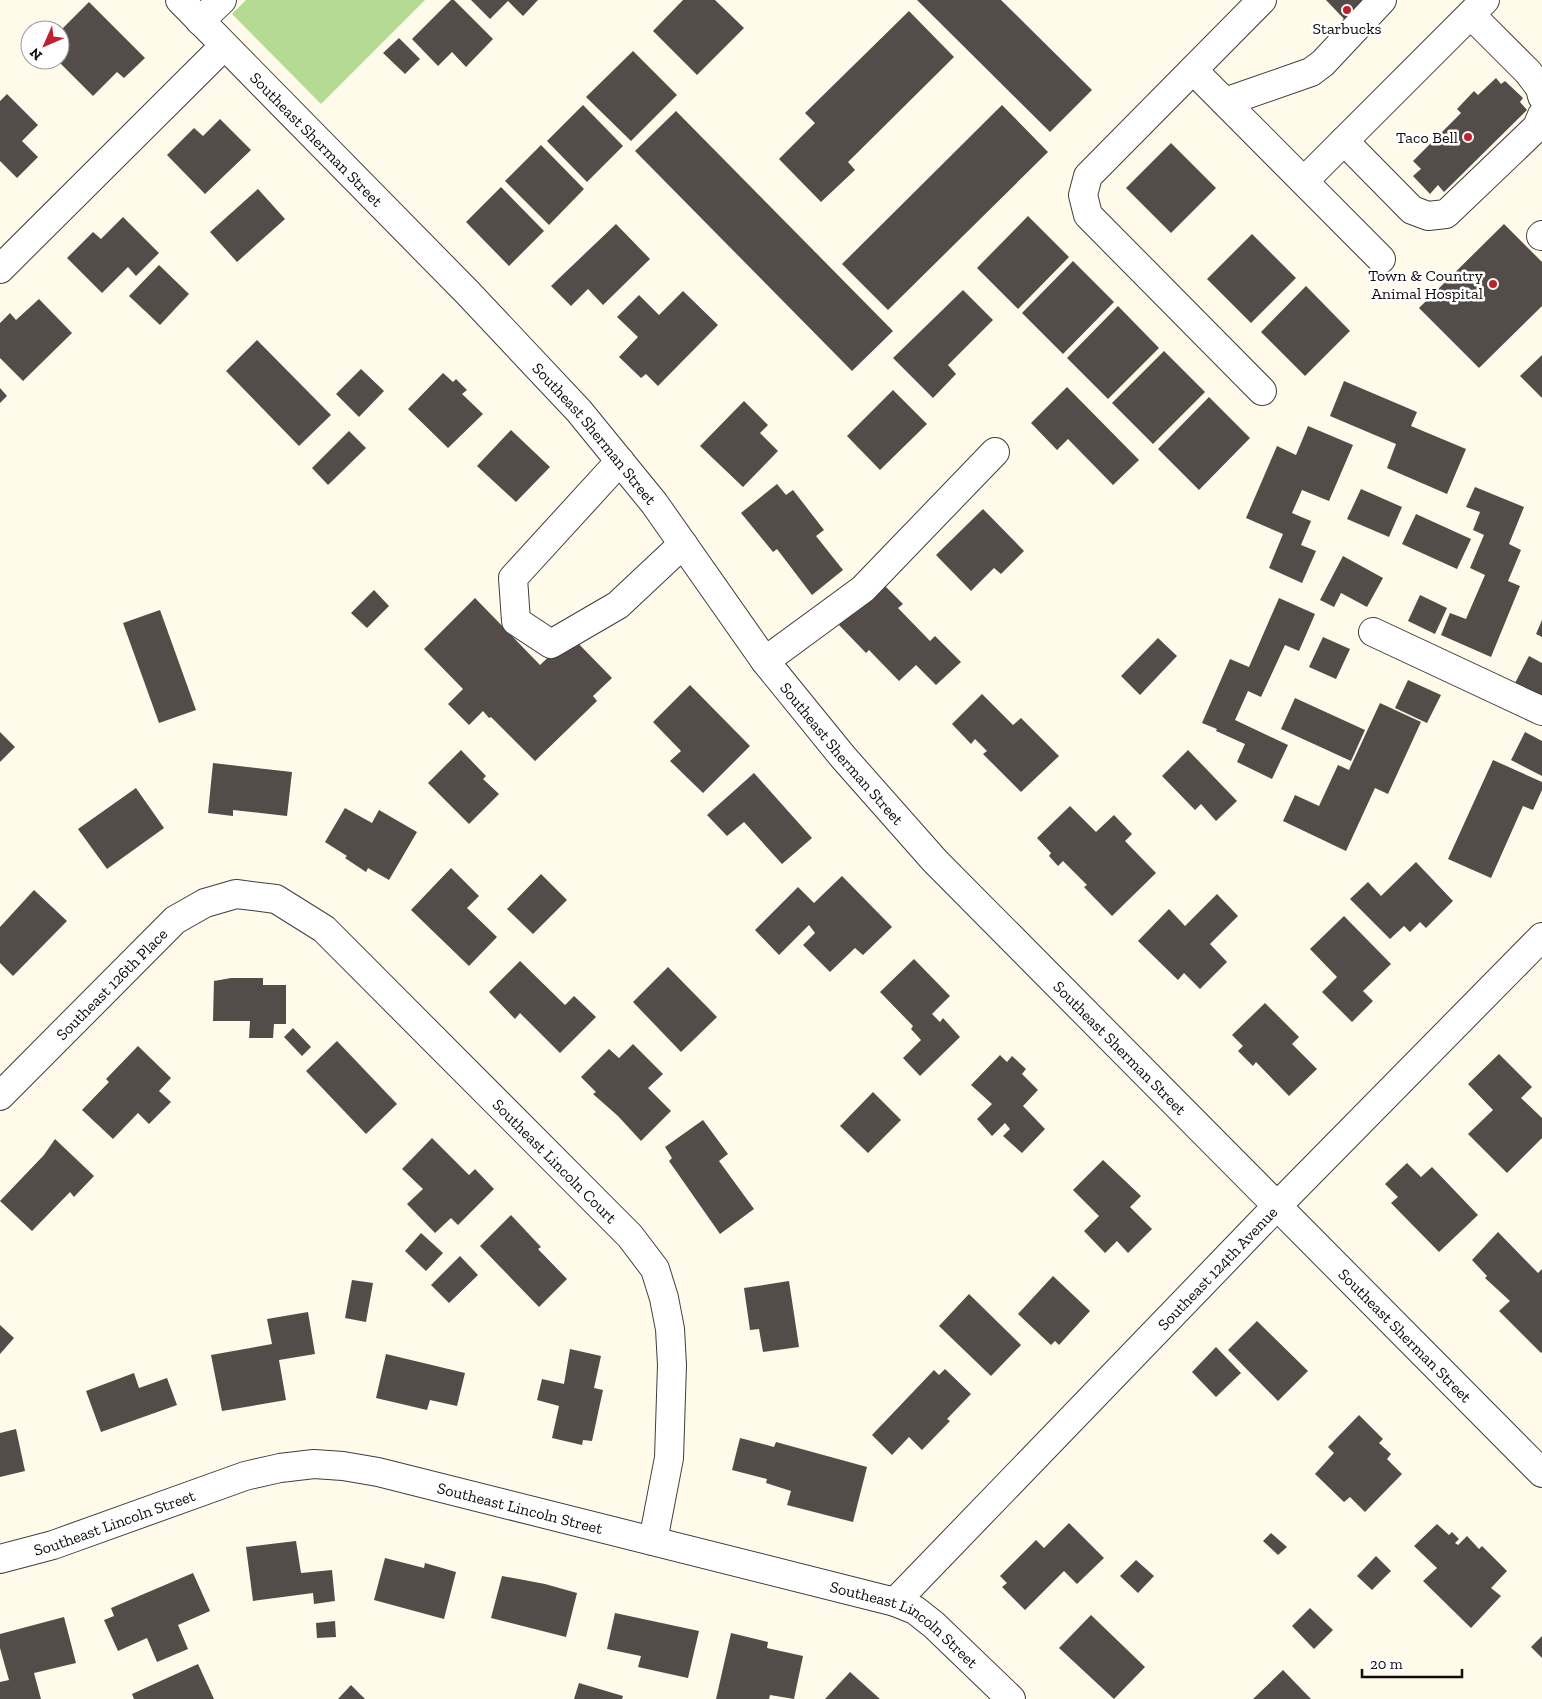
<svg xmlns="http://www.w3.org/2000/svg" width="1542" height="1699" viewBox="0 0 1542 1699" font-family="'Zilla Slab',serif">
<rect width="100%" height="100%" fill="#fffaea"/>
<path fill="#b5da93" d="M246 0H425L321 104 232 14Z"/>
<g fill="#544c48">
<path d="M451 0H454L493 39 466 67 452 52 438 66 412 39Z"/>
<path d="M471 0H538L523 16 508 1 490 19Z"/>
<path d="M683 0H715L744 28 697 75 653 31Z"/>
<path d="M917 0H1001L1092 90 1050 132Z"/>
<path d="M1326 0H1367L1346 21Z"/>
<path d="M89 2 145 58 124 78 117 72 93 96 57 60H60V31Z"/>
<path d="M909 11 954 57 848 162 855 170 821 202 779 159 815 123 805 113Z"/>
<path d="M399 38 420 59 405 74 383 53Z"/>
<path d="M633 51 677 95 631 141 586 97Z"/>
<path d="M1496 78 1501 84 1505 81 1523 98 1520 102 1527 110 1444 192 1438 185 1430 194 1413 176 1421 169 1413 161 1461 113 1457 109 1474 91 1478 95Z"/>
<path d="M7 94 38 125 22 141 38 157 17 178 0 161V101Z"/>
<path d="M583 105 623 146 587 182 547 141Z"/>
<path d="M1002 105 1048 152 888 310 842 264Z"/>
<path d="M676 111 893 331 852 371 635 151Z"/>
<path d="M220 119 251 150 205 194 167 155 194 128 203 136Z"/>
<path d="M1171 143 1216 188 1171 233 1126 188Z"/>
<path d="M541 145 584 189 549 225 505 181Z"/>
<path d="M501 187 544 231 509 266 466 222Z"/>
<path d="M258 189 285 219 237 262 210 232Z"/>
<path d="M1028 216 1069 257 1018 309 977 268Z"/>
<path d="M123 217 159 253 136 276 128 267 102 293 67 258 93 232 101 239Z"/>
<path d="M616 224 650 259 603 305 588 289 571 306 551 286Z"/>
<path d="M1504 224 1542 262V306L1479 368 1419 308Z"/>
<path d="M1252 234 1296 278 1251 323 1207 279Z"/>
<path d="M1073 261 1114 302 1063 354 1022 313Z"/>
<path d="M159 265 189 294 160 325 129 296Z"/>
<path d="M1306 286 1350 331 1305 376 1261 332Z"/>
<path d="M963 290 993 320 948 365 956 374 933 398 893 358Z"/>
<path d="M683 291 718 325 658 386 646 374 641 378 619 357 638 337 617 317 639 295 659 315Z"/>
<path d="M39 299 72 333 23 381 0 358V323L10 313 16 320Z"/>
<path d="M1118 306 1159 348 1108 399 1067 358Z"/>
<path d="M257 340 331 415 299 446 226 371Z"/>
<path d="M1164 351 1205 392 1153 444 1112 403Z"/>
<path d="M1542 355V398L1520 376Z"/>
<path d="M361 369 384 391 359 417 336 394Z"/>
<path d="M443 373 453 382 456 379 467 390 462 394 483 414 448 448 408 409Z"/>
<path d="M1344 381 1417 412 1411 426 1466 449 1447 494 1387 468 1396 444 1330 416Z"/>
<path d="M1067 387 1139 460 1113 485 1068 439 1057 450 1031 423Z"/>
<path d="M0 388 7 396 0 403Z"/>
<path d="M893 390 927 424 880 470 847 436Z"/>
<path d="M1209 397 1250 438 1199 490 1158 449Z"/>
<path d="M744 401 768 425 760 433 778 451 743 487 700 446Z"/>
<path d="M1308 426 1353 445 1329 501 1302 490 1292 513 1311 521 1301 545 1316 551 1302 583 1269 568 1283 534 1246 518 1277 446 1296 455Z"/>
<path d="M511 430 550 467 516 502 477 466Z"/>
<path d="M349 431 366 448 328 485 312 468Z"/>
<path d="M777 484 786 495 793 490 824 530 816 536 843 570 812 595 777 549 773 552 741 513Z"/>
<path d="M1475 487 1524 507 1509 544 1521 550 1508 581 1520 586 1491 657 1441 635 1450 613 1466 619 1485 575 1470 568 1484 535 1473 530 1480 512 1466 507Z"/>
<path d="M1361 489 1402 507 1389 537 1347 519Z"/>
<path d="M983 509 1024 551 1001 574 994 568 971 591 936 555Z"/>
<path d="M1416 514 1471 539 1457 569 1402 544Z"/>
<path d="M1343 556 1383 578 1367 607 1341 593 1334 607 1320 600Z"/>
<path d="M883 584 903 604 898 608 930 641 935 636 961 662 936 685 916 665 899 681 869 650 866 653 839 625Z"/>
<path d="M374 590 389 606 367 628 351 613Z"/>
<path d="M1420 595 1447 608 1435 634 1408 621Z"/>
<path d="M475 598 540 665 571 636 612 678 593 696 597 701 535 761 491 717 489 718 483 711 469 725 448 704 463 689 424 649Z"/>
<path d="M1279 598 1315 614 1299 651 1285 645 1261 697 1248 691 1235 720 1288 745 1272 779 1237 762 1245 744 1216 731 1217 729 1202 723 1230 659 1249 667Z"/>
<path d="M160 610 196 710 159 723 123 623Z"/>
<path d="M1542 620V637L1536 634Z"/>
<path d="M1323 637 1350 649 1336 679 1309 667Z"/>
<path d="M1158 638 1177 656 1140 695 1121 676Z"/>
<path d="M1529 656 1542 663V696L1540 699 1514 685Z"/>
<path d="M1408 680 1441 695 1427 723 1395 708Z"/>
<path d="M690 685 750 746 703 793 670 761 681 751 653 722Z"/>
<path d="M982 694 1013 725 1021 718 1059 756 1021 792 983 754 987 751 975 739 971 744 952 724Z"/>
<path d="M1295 698 1365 730 1351 761 1281 729Z"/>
<path d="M1380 703 1421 722 1388 794 1375 788 1346 851 1283 821 1295 795 1319 806 1338 765 1349 770Z"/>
<path d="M0 732 15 747 0 762Z"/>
<path d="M1525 732 1542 741V776L1511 760Z"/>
<path d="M461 750 486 776 483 779 499 794 469 824 428 783Z"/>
<path d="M1188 750 1237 801 1216 821 1201 804 1195 810 1162 776Z"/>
<path d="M1493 760 1542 782V790L1533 810 1523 806 1491 878 1448 859Z"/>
<path d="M213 763 292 772 287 816 233 810V816L208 813Z"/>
<path d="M754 773 812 838 782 864 744 822 727 836 707 815Z"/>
<path d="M136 788 164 828 107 869 78 829Z"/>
<path d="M1070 806 1096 832 1114 815 1132 834 1125 841 1156 873 1112 916 1084 887 1087 885 1063 861 1058 866 1049 856 1051 853 1037 838Z"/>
<path d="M345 808 372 823 379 810 417 832 389 880 368 868 366 872 345 858 347 856 325 842Z"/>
<path d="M1416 862 1453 901 1426 928 1420 922 1410 932 1404 926 1390 939 1350 899 1368 882 1381 896Z"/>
<path d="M451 868 479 896 467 908 497 937 469 966 411 910Z"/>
<path d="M541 874 567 900 533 934 507 909Z"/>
<path d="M842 876 892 927 863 955 855 948 830 972 803 945 815 933 809 925 779 955 755 930 798 887 814 903Z"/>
<path d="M34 890 67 921 13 976 0 963V927Z"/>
<path d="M1217 894 1238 916 1210 944 1227 962 1200 989 1184 973 1178 980 1138 941 1169 909 1185 926Z"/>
<path d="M1344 916 1391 964 1363 991 1373 1001 1352 1022 1322 992 1337 977 1310 949Z"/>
<path d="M914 959 950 996 932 1014 940 1022 943 1018 960 1037 920 1076 903 1058 921 1040 911 1029 913 1026 880 992Z"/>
<path d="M520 961 565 1005 574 996 596 1017 560 1053 520 1013 515 1019 489 992Z"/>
<path d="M668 967 717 1017 681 1052 633 1002Z"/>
<path d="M231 978H263V985H286V1024H274L273 1038H249L250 1021H213L214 981Z"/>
<path d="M1265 1003 1299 1037 1292 1044 1317 1069 1289 1096 1256 1062 1253 1066 1238 1051 1243 1046 1232 1035Z"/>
<path d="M293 1028 311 1047 302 1056 284 1037Z"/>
<path d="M337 1041 397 1104 366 1134 306 1071Z"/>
<path d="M633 1044 663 1074 648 1088 671 1111 641 1141 618 1116 593 1094 596 1092 581 1077 609 1049 619 1058Z"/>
<path d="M138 1046 171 1078 159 1091 171 1102 149 1124 138 1113 113 1139 82 1110 109 1082 106 1079Z"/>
<path d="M1499 1054 1532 1087 1521 1098 1542 1118V1138L1507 1173 1468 1134 1493 1110 1468 1084Z"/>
<path d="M1000 1055 1007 1062 1012 1056 1026 1069 1022 1074 1038 1090 1023 1106 1045 1129 1022 1153 1003 1136 1010 1129 1005 1123 992 1136 977 1119 992 1104 971 1085Z"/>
<path d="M873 1092 901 1120 868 1153 840 1126Z"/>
<path d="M703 1120 728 1154 719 1161 754 1209 720 1234 669 1161 672 1158 665 1147Z"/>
<path d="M432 1138 469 1175 475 1169 494 1189 458 1225 451 1218 435 1233 407 1204 423 1189 402 1169Z"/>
<path d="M55 1139 94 1176 74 1197 70 1192 32 1231 0 1201 44 1155Z"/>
<path d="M1103 1160 1141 1196 1130 1207 1152 1229 1128 1253 1117 1241 1105 1253 1084 1231 1099 1216 1073 1190Z"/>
<path d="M1407 1163 1421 1177 1432 1167 1478 1215 1439 1252 1391 1203 1398 1197 1385 1184Z"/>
<path d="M511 1215 541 1247 538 1249 567 1279 539 1307 480 1246Z"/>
<path d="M1498 1232 1538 1273 1542 1269V1352L1541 1353 1499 1311 1510 1301 1485 1278 1487 1276 1472 1260Z"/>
<path d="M421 1233 443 1253 426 1271 405 1251Z"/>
<path d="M460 1256 478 1275 449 1303 431 1285Z"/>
<path d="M1053 1276 1090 1311 1059 1345 1055 1341 1051 1345 1018 1314Z"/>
<path d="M352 1280 373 1283 366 1322 345 1318Z"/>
<path d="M789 1281 799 1347 763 1352 759 1329 750 1330 744 1288Z"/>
<path d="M969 1294 1021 1345 991 1376 939 1326Z"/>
<path d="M308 1312 315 1354 279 1360 286 1400 222 1411 211 1355 272 1344 267 1319Z"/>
<path d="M1257 1321 1308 1371 1278 1401 1228 1350Z"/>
<path d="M0 1325 14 1338 0 1354Z"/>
<path d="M1216 1347 1241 1373 1216 1397 1192 1372Z"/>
<path d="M570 1349 601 1356 594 1388 603 1390 592 1441 583 1440 582 1445 552 1438 559 1406 537 1400 542 1379 564 1384Z"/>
<path d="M386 1354 465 1373 457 1406 430 1400 427 1410 376 1398Z"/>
<path d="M945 1369 971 1394 947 1419 950 1421 922 1450 909 1437 892 1455 872 1435 934 1370 939 1375Z"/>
<path d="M134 1373 139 1388 167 1378 177 1405 101 1432 86 1391Z"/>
<path d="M1359 1415 1383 1439 1379 1443 1391 1454 1387 1459 1402 1474 1365 1512 1350 1497 1344 1502 1315 1474 1334 1453 1328 1447Z"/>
<path d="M16 1429 25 1471 0 1477V1433Z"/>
<path d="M740 1438 774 1447 776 1442 867 1467 853 1522 787 1505 791 1491 766 1483 767 1479 732 1470Z"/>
<path d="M1069 1523 1104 1558 1077 1584 1064 1571 1025 1610 1002 1587 1007 1583 1000 1576 1036 1540 1044 1548Z"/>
<path d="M1437 1524 1449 1535 1452 1532 1459 1539 1455 1543 1458 1545 1467 1536 1479 1549 1482 1546 1507 1571 1491 1588 1501 1596 1471 1628 1423 1581 1437 1568 1414 1546Z"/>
<path d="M1271 1533 1287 1547 1278 1555 1263 1541Z"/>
<path d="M296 1541 301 1573 332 1570 335 1601 314 1604 313 1593 253 1601 246 1547Z"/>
<path d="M1376 1556 1391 1571 1372 1590 1357 1576Z"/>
<path d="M385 1558 424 1568 425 1563 456 1572 444 1619 374 1600Z"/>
<path d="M1136 1560 1154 1576 1138 1593 1120 1576Z"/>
<path d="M193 1573 210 1611 178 1625 188 1649 157 1662 147 1638 118 1651 104 1620 114 1616 111 1608Z"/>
<path d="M502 1576 545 1584 577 1593 566 1637 491 1618Z"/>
<path d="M1310 1608 1333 1630 1314 1649 1292 1626Z"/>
<path d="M615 1613 699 1631 688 1678 638 1667 641 1656 607 1649Z"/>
<path d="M1091 1615 1145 1667 1114 1699 1059 1648Z"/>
<path d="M64 1617 76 1663 34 1673 41 1699H0V1682L9 1680 0 1648V1634Z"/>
<path d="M335 1621 336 1637 317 1638 316 1623Z"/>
<path d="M731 1633 768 1642 767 1648 803 1656 794 1699 770 1695 769 1699H716Z"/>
<path d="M1542 1636V1658L1531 1647Z"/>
<path d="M198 1664 214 1699H134L132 1694Z"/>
<path d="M1283 1670 1311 1699H1253Z"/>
<path d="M850 1672 880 1699H825Z"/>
<path d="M579 1683 623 1696 622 1699H574Z"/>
<path d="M351 1685 365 1699H338Z"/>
</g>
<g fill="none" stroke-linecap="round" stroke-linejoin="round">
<g stroke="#3e3e3e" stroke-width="30">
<g id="minor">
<path id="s1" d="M180 0 468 293 579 411 654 503 765 661 843 757 935 861 1542 1473"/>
<path d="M1262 0 1088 176 1083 195 1088 215 1262 391"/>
<path d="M1471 15 1528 72 1540 88 1542 96"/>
<path d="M200 21 222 0"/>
<path d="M1193 70 1381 259"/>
<path d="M1225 102 1311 72 1323 63 1382 0"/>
<path d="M1344 141 1412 210 1428 216 1446 214 1537 127 1542 115"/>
<path d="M1304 181 1485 0"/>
<path d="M1541 236 1542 235"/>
<path d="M0 269 224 46"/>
<path d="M620 461 513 578 516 621 551 644 618 605 683 544"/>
<path d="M1373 632 1542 711"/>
<path d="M765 661 863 589 995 452"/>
<path id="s2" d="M0 1096 175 920 205 903 236 894 276 899 324 929 630 1236 655 1269 664 1298 670 1329 672 1365 669 1458 653 1541"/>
<path id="s3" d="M0 1559 53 1545 245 1476 280 1468 314 1464 343 1466 378 1472 895 1602 915 1610 934 1625 1011 1699"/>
<path id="s4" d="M895 1602 1277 1206 1542 937"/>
</g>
</g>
<use href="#minor" stroke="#fff" stroke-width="28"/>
</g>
<g fill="#bd222e" stroke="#fff" stroke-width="2">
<circle cx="1347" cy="10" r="5"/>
<circle cx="1468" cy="137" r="5"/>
<circle cx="1493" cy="284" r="5"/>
</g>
<g text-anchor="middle" stroke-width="5" stroke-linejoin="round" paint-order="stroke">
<g font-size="16" fill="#0b0b0b" stroke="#fff" text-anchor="end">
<text x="1347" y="34" text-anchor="middle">Starbucks</text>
<text x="1458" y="143">Taco Bell</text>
<text x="1483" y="281">Town &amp; Country<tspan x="1483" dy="18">Animal Hospital</tspan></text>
</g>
<g font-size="16" fill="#0b0b0b" stroke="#fff">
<text dy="6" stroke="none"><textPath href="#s1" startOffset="195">Southeast Sherman Street</textPath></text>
<text dy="6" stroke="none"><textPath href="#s1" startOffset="600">Southeast Sherman Street</textPath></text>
<text dy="6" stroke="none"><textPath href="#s1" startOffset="1005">Southeast Sherman Street</textPath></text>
<text dy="6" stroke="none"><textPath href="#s2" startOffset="158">Southeast 126th Place</textPath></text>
<text dy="6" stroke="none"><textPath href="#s1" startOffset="1410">Southeast Sherman Street</textPath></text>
<text dy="6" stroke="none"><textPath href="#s2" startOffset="739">Southeast Lincoln Court</textPath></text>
<text dy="6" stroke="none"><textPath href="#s4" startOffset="464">Southeast 124th Avenue</textPath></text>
<text dy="6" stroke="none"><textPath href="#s1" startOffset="1815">Southeast Sherman Street</textPath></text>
<text dy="6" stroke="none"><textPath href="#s3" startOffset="540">Southeast Lincoln Street</textPath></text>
<text dy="6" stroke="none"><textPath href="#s3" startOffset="120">Southeast Lincoln Street</textPath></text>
<text dy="6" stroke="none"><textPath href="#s3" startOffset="945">Southeast Lincoln Street</textPath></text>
</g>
</g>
<g transform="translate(45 45) rotate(225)"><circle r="24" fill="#ffffff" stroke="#9d9d9d"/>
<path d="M0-4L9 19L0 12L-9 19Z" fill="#bd222e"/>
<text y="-8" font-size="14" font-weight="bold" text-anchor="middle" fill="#0b0b0b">N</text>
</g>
<path d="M1362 1669v8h100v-8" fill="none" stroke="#0b0b0b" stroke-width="2.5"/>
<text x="1370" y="1669" font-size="15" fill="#0b0b0b" stroke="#ffffff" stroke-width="4" paint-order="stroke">20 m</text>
</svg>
